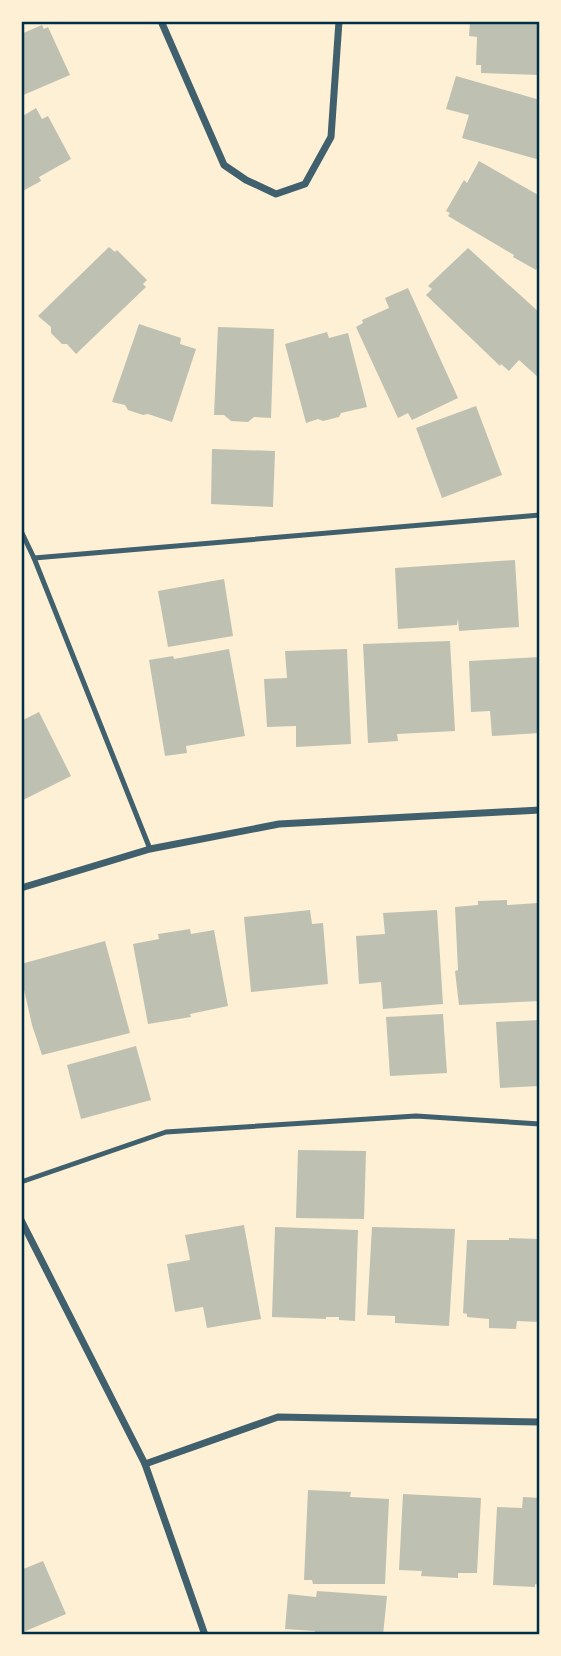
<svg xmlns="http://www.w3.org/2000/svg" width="561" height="1656" viewBox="0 0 561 1656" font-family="Literata,serif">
<rect width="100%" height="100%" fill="#fdf0d5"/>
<g fill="#bec0b2">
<path d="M470 21H540V75L481 73V65H476L477 37 469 36Z"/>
<path d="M42 25 44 29 48 27 70 75 21 96V34Z"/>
<path d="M456 76 540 100V160L462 138 469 115 446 109Z"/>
<path d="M36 108 42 119 48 116 71 159 39 177 41 181 21 192V117Z"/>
<path d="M479 161 540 196V270L537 268 536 270 513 257 514 255 448 216 450 213 446 211 464 180 467 183Z"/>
<path d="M109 247 115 252 117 250 147 280 143 284 146 287 76 354 67 344H62L51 333V327L38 316Z"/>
<path d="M468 248 540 313V379L519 360 509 371 501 364 500 366 426 295 432 289 428 286Z"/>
<path d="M408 288 458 398 412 420 408 413 398 418 356 327 363 323 362 320 389 308 385 298Z"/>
<path d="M139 324 181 338 180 344 196 349 172 422 148 414 143 415 128 410 125 405 112 402Z"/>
<path d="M218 327 274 329 271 418 254 417 248 422 231 421 224 415H214Z"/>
<path d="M327 332 329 338 348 333 367 407 341 413 339 417 323 421 318 419 306 423 285 344Z"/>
<path d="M476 406 502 475 442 498 416 428Z"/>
<path d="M212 449 275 451 273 507 211 504Z"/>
<path d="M515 560 519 627 459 631 458 618 457 625 398 629 395 568Z"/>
<path d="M224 579 233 636 168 647 158 591Z"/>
<path d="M450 641 455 731 397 734 398 741 368 743 363 644Z"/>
<path d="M229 649 245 736 186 746 187 753 165 756 149 660 173 656 174 659Z"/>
<path d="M347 649 351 744 296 747V726L267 727 264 679 287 678 285 651Z"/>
<path d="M540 657V733L492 736 490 711 471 712 469 661Z"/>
<path d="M39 712 71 776 21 801V721Z"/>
<path d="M507 900V905L538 903 540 1001 459 1005 455 971 458 970 455 907 478 905V901Z"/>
<path d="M310 910 312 924 323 923 328 984 251 992 244 917Z"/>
<path d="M437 910 443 1004 383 1009 381 982 359 984 356 936 385 934 383 913Z"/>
<path d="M190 929 191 934 214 930 228 1006 190 1014 191 1017 148 1024 133 944 159 939 158 934Z"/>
<path d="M105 941 130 1033 42 1055 32 1025 21 976V964Z"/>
<path d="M443 1014 447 1073 390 1076 386 1017Z"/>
<path d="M540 1020V1086L500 1088 496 1022Z"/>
<path d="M136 1046 151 1100 81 1119 67 1065Z"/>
<path d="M298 1150 366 1151 364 1219 296 1218Z"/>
<path d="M244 1225 261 1319 207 1328 203 1307 175 1312 167 1264 190 1260 185 1235Z"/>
<path d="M275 1227 358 1230 355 1321 339 1320V1317H326V1319L272 1317Z"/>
<path d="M372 1227 455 1229 449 1326 395 1323V1316L367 1315Z"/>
<path d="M509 1238 540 1239V1322L517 1321 516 1329 489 1328V1319L467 1317V1314L463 1313 467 1240H509Z"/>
<path d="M308 1490 351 1492 350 1497 389 1499 385 1584H313L312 1580H304Z"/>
<path d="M403 1494 481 1498 477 1573H458V1578L421 1576 422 1571 399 1570Z"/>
<path d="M523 1497 540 1498V1585L535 1584V1587L493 1585 497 1507 522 1508Z"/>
<path d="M43 1561 66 1614 21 1633V1570Z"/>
<path d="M317 1591 387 1596 383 1635H314L315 1631 285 1629 288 1594 316 1597Z"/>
</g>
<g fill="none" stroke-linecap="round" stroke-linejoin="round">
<g stroke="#3f606c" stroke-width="5">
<path d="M21 531 34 558 150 849"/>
<path d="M34 558 540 515"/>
<path d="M21 1182 166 1132 416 1116 540 1124"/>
</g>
<g stroke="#3f606c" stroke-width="7">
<path d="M161 21 224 165 246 180 276 194 305 184 331 137 339 21"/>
<path d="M21 888 150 849 279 824 540 810"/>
<path d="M21 1220 145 1464 205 1635"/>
<path d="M145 1464 278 1417 540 1422"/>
</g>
</g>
<rect width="561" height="1656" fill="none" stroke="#fdf0d5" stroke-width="46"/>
<rect x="23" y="23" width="515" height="1610" fill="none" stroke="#003049" stroke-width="2.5"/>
</svg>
